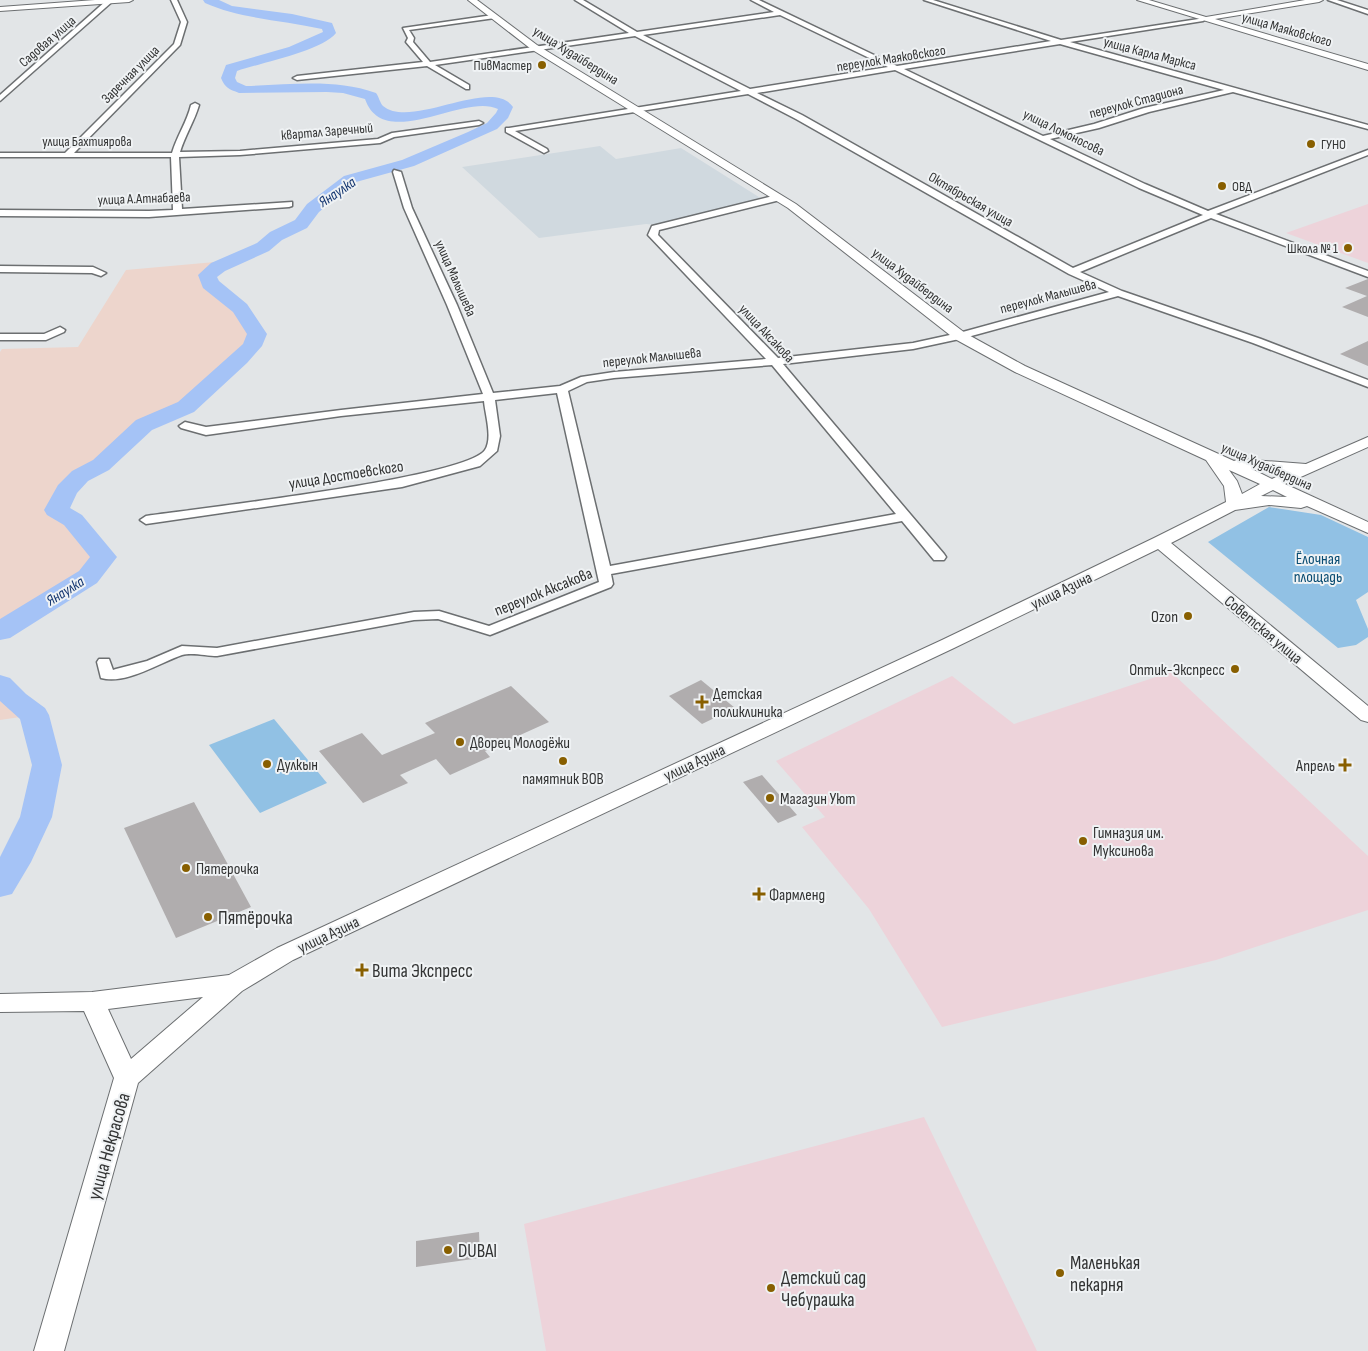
<svg xmlns="http://www.w3.org/2000/svg" width="1368" height="1351" viewBox="0 0 1368 1351" font-family="'Sofia Sans Condensed',sans-serif">
<rect width="100%" height="100%" fill="#e2e5e7"/>
<path fill="#d0d9df" d="M600 146 616 159 681 148 765 201 656 225 646 224 539 238 462 167Z"/>
<g fill="#edd5cc">
<path d="M215 262 218 267 207 275 210 284 240 308 249 321 257 334 252 346 240 359 186 407 166 414 144 425 118 451 101 465 80 476 67 490 56 510 73 520 104 557 88 577 1 630 0 632V352L2 349 78 347 126 270Z"/>
<path d="M0 684 16 701 34 715 0 720Z"/>
</g>
<g fill="#edd3da">
<path d="M1368 204V263L1286 233Z"/>
<path d="M1171 672 1368 856V910L1216 960 942 1027 869 909 802 827 825 817 776 761 952 676 1014 724Z"/>
<path d="M924 1117 1037 1351H546L524 1224Z"/>
</g>
<g fill="#91c1e4">
<path d="M1269 507 1321 515 1368 537V592L1356 600 1368 629V637L1356 645 1338 648 1208 542Z"/>
<path d="M274 719 327 783 260 813 209 745Z"/>
</g>
<g fill="none" stroke-linecap="round" stroke-linejoin="round">
<g fill="#a5c3f6" fill-rule="evenodd">
<path d="M203 0H219L232 6 292 14 332 23 336 33C322 51 260 63 237 71L235 78 237 82 246 86C290 85 334 78 376 93 379 97 380 103 383 106 412 130 491 76 513 107L508 118 497 129 414 166 356 182 319 212 307 228 282 240 269 251 225 271 217 277 219 281 247 304 267 334 262 346 247 363 194 412 152 430 109 470 88 481 77 493 70 508 82 515 117 557 97 583 10 638 0 640V619L79 571 90 557 64 525 47 515 44 510 58 485 72 471 93 460 136 420 178 402 243 344 247 334 233 312 203 288 198 275 211 263 257 243 270 232 295 220 307 204 344 176 402 160 468 132 487 123 496 113 498 109C464 92 384 153 365 99L343 93 327 92 239 93C229 89 225 88 221 78L226 65 289 47 323 32 322 29C283 20 241 19 205 3Z"/>
<path d="M0 675 10 678 26 694 45 708 49 715 62 765 52 817 31 862 12 894 0 897V857L20 817 32 765 20 719 0 701Z"/>
</g>
</g>
<g fill="#b0adae">
<path d="M1368 279V317L1342 307 1367 296 1345 288Z"/>
<path d="M1368 341V366L1340 354Z"/>
<path d="M701 680 735 708 702 724 669 696Z"/>
<path d="M511 686 549 722 485 751 490 757 450 775 436 759 400 775 408 783 363 803 319 751 362 733 382 755 435 733 425 723Z"/>
<path d="M762 775 797 815 778 823 743 782Z"/>
<path d="M194 802 251 907 176 938 124 828Z"/>
<path d="M479 1232 480 1258 416 1267V1241Z"/>
</g>
<g fill="none" stroke-linecap="round" stroke-linejoin="round">
<g stroke="#6c6f71" stroke-width="3">
<g id="minor">
<path d="M107 0 113 1 0 101V95Z"/>
<path d="M171 0H177L187 22 180 45 74 153H172C177 136 187 122 191 105L195 103 199 105C194 122 185 135 180 152L240 151 378 139 392 133 479 121 483 123 479 125 394 137 380 143 240 155 179 157 182 209 292 202V206L289 207 149 217 0 216V210L149 211 173 210 171 157H0V153H65L174 44 181 22Z"/>
<path d="M575 0H583L637 32 774 12 751 0H759L897 66 1051 41 924 0H933L1061 40 1205 18 1206 19 1203 21 1070 42 1368 125V129L1233 92 1149 112 1099 128 1050 139 1145 184 1208 211 1368 150V155L1216 214 1368 271V277L1211 218 1080 272 1122 291 1261 339 1368 380V387L1253 343 1118 296 964 338 913 349 783 364 944 554 946 557 944 560H934L902 521 611 574 613 584 611 587 490 635 438 619 414 620 217 656C207 656 192 652 182 655 159 663 126 685 101 678L97 662 99 659H109L113 670 116 669 147 661 182 646 217 648 414 612 439 611 489 626 599 582 557 393 495 400 500 436 497 451 480 466 402 487 146 524 140 520 146 516C195 509 466 478 485 450 493 438 485 414 484 401L341 416 206 435 181 428 179 426 185 422 206 427 341 410 483 394 447 305 404 208 393 172 394 170 401 172 412 208 457 305 493 393 560 386 581 377 614 372 766 359 648 235 652 226 777 195 780 196V200L659 230 658 235 778 358 913 343 959 333 1109 292 1069 274 796 119 748 94 515 131 547 149 548 151 544 153 506 132V128H509L741 91 635 36 435 65 469 85V89H466L427 66 297 80 293 78 297 76 423 62 406 42 408 38 403 28 493 15 496 17 495 18 409 30 414 38 413 42 430 62 629 33ZM780 15 888 67 750 89 643 35ZM1060 44 1224 90 1144 108 1094 124 1043 136 904 69ZM895 70 1139 188 1203 215 1073 268 802 115 757 93ZM772 365 896 514 610 566 568 391 587 382 614 378Z"/>
<path d="M1328 0H1337L1368 10V14Z"/>
<path d="M0 266 93 267 106 273 101 276 92 273 0 272Z"/>
<path d="M60 327 65 330 64 332 46 340H0V334H44Z"/>
</g>
</g>
<g stroke="#6c6f71" stroke-width="2">
<g id="tertiary">
<path d="M95 0H133L129 2 0 11V7Z"/>
<path d="M468 0H477L537 45 796 204 965 333 1025 366 1234 461 1239 459 1306 464 1368 437V447L1285 484 1368 522V533L1307 506 1301 508 1269 505 1235 510 1171 543 1368 706V722L1361 720 1158 549 954 648 293 960 242 991 138 1083 64 1351H34L114 1078 84 1011 0 1012V994L92 992 229 975 277 948 942 640 1154 538 1226 502 1224 486 1206 460 1015 372 955 339 788 208 531 49ZM1229 470 1260 484 1242 494 1237 481ZM1254 470 1286 472 1272 479ZM1273 490 1287 497 1261 496ZM203 997 131 1059 108 1009Z"/>
<path d="M1137 0H1149L1206 17 1305 0H1323L1319 2 1215 19 1368 64V70Z"/>
</g>
</g>
<use href="#minor" fill="#fff" fill-rule="evenodd"/>
<use href="#tertiary" fill="#fff" fill-rule="evenodd"/>
</g>
<g fill="#885f00" stroke="#eff2f4" stroke-width="2">
<circle cx="542" cy="65" r="5"/>
<circle cx="1311" cy="144" r="5"/>
<circle cx="1222" cy="186" r="5"/>
<circle cx="1348" cy="248" r="5"/>
<circle cx="1188" cy="616" r="5"/>
<circle cx="1235" cy="669" r="5"/>
<path d="M699.5 694.5h5v5h5v5h-5v5h-5v-5h-5v-5h5z"/>
<circle cx="460" cy="742" r="5"/>
<circle cx="563" cy="761" r="5"/>
<circle cx="267" cy="764" r="5"/>
<path d="M1342.5 757.5h5v5h5v5h-5v5h-5v-5h-5v-5h5z"/>
<circle cx="770" cy="798" r="5"/>
<circle cx="1083" cy="841" r="5"/>
<circle cx="186" cy="868" r="5"/>
<path d="M756.5 886.5h5v5h5v5h-5v5h-5v-5h-5v-5h5z"/>
<circle cx="208" cy="917" r="5"/>
<path d="M359.5 962.5h5v5h5v5h-5v5h-5v-5h-5v-5h5z"/>
<circle cx="448" cy="1250" r="5"/>
<circle cx="1060" cy="1273" r="5"/>
<circle cx="771" cy="1288" r="5"/>
</g>
<g text-anchor="middle" stroke-width="4" stroke-linejoin="round" paint-order="stroke">
<g font-size="14" fill="#323333" stroke="#eff2f4">
<text transform="translate(1287 29) rotate(16)" y="5">улица Маяковского</text>
<text transform="translate(47 41) rotate(-41)" y="5">Садовая улица</text>
<text transform="translate(1150 53) rotate(15)" y="5">улица Карла Маркса</text>
<text transform="translate(576 55) rotate(32)" y="5">улица Худайбердина</text>
<text transform="translate(891 58) rotate(-9)" y="5">переулок Маяковского</text>
<text transform="translate(130 74) rotate(-45)" y="5">Заречная улица</text>
<text transform="translate(1136 101) rotate(-15)" y="5">переулок Стадиона</text>
<text transform="translate(327 131) rotate(-5)" y="5">квартал Заречный</text>
<text transform="translate(1064 132) rotate(26)" y="5">улица Ломоносова</text>
<text x="87" y="146">улица Бахтиярова</text>
<text transform="translate(144 198) rotate(-2)" y="5">улица А.Атнабаева</text>
<text transform="translate(971 199) rotate(30)" y="5">Октябрьская улица</text>
<text transform="translate(456 278) rotate(66)" y="5">улица Малышева</text>
<text transform="translate(913 280) rotate(37)" y="5">улица Худайбердина</text>
<text transform="translate(1048 296) rotate(-15)" y="5">переулок Малышева</text>
<text transform="translate(767 333) rotate(47)" y="5">улица Аксакова</text>
<text transform="translate(652 357) rotate(-6)" y="5">переулок Малышева</text>
<text transform="translate(1267 466) rotate(24)" y="5">улица Худайбердина</text>
</g>
<g font-size="14" fill="#323333" stroke="#eff2f4" text-anchor="end">
<text x="532" y="70">ПивМастер</text>
<text x="1321" y="149" text-anchor="start">ГУНО</text>
<text x="1232" y="191" text-anchor="start">ОВД</text>
<text x="1338" y="253">Школа № 1</text>
</g>
<g font-size="15" font-style="italic" fill="#12346f" stroke="#eff2f4">
<text transform="translate(337 192) rotate(-34)" y="5">Янаулка</text>
<text transform="translate(65 591) rotate(-32)" y="5">Янаулка</text>
</g>
<g font-size="16" fill="#323333" stroke="#eff2f4">
<text transform="translate(346 474) rotate(-9)" y="6">улица Достоевского</text>
<text transform="translate(1061 590) rotate(-26)" y="6">улица Азина</text>
<text transform="translate(543 591) rotate(-22)" y="6">переулок Аксакова</text>
<text transform="translate(1264 629) rotate(40)" y="6">Советская улица</text>
<text transform="translate(694 762) rotate(-25)" y="6">улица Азина</text>
<text transform="translate(328 934) rotate(-25)" y="6">улица Азина</text>
</g>
<g font-size="16" fill="#094c72" stroke="#eff2f4">
<text x="1318" y="564">Ёлочная<tspan x="1318" dy="18">площадь</tspan></text>
</g>
<g font-size="16" fill="#323333" stroke="#eff2f4" text-anchor="start">
<text x="1178" y="622" text-anchor="end">Ozon</text>
<text x="1225" y="675" text-anchor="end">Оптик-Экспресс</text>
<text x="713" y="699">Детская<tspan x="713" dy="18">поликлиника</tspan></text>
<text x="470" y="748">Дворец Молодёжи</text>
<text x="277" y="770">Дулкын</text>
<text x="1335" y="771" text-anchor="end">Апрель</text>
<text x="563" y="784" text-anchor="middle">памятник ВОВ</text>
<text x="780" y="804">Магазин Уют</text>
<text x="1093" y="838">Гимназия им.<tspan x="1093" dy="18">Муксинова</tspan></text>
<text x="196" y="874">Пятерочка</text>
<text x="769" y="900">Фармленд</text>
</g>
<g font-size="19" fill="#323333" stroke="#eff2f4" text-anchor="start">
<text x="218" y="924">Пятёрочка</text>
<text x="372" y="977">Вита Экспресс</text>
<text x="458" y="1257">DUBAI</text>
<text x="1070" y="1269">Маленькая<tspan x="1070" dy="22">пекарня</tspan></text>
<text x="781" y="1284">Детский сад<tspan x="781" dy="22">Чебурашка</tspan></text>
</g>
<g font-size="19" fill="#323333" stroke="#eff2f4">
<text transform="translate(108 1146) rotate(-74)" y="7">улица Некрасова</text>
</g>
</g>
</svg>
